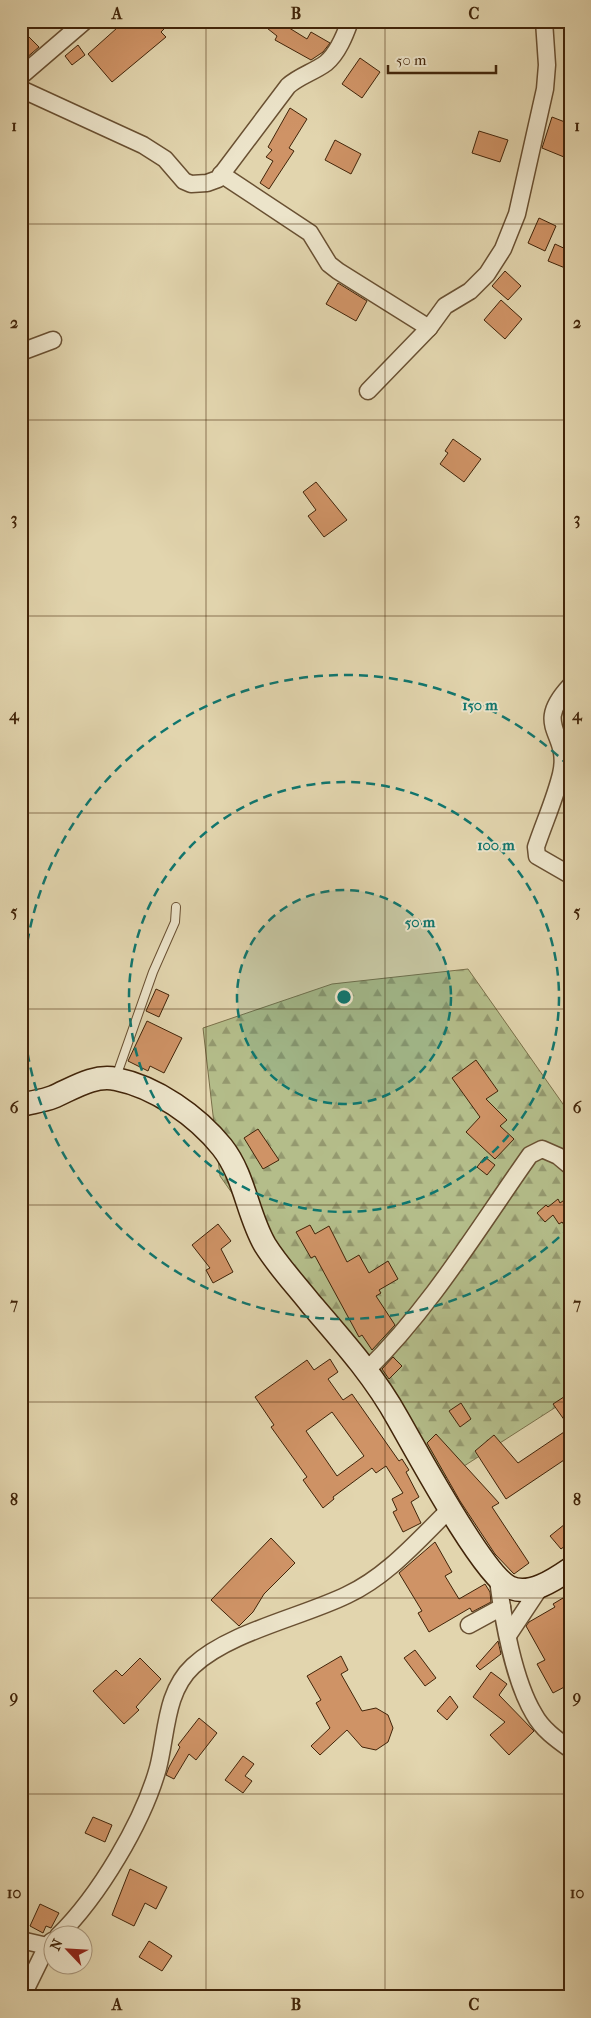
<svg xmlns="http://www.w3.org/2000/svg" width="591" height="2018" viewBox="0 0 591 2018" font-family="'IM FELL French Canon',serif">
<defs>
<pattern id="forest-firs" width="22" height="20" patternUnits="userSpaceOnUse" patternTransform="scale(1.25)"><rect width="22" height="20" fill="#b4bd8a"/><path d="M5 1l3.5 6h-7zM16 11l3.5 6h-7z" fill="#94996f"/></pattern>
</defs>
<rect width="100%" height="100%" fill="#e2d5ae"/>
<filter id="stains"><feTurbulence type="fractalNoise" baseFrequency=".004" numOctaves="4"/><feColorMatrix values="0 0 0 0 .2 0 0 0 0 .09 0 0 0 0 .02 0 0 0 .5 -.17"/></filter>
<radialGradient id="worn" r=".72"><stop offset=".6" stop-color="#630" stop-opacity="0"/><stop offset="1" stop-color="#630" stop-opacity=".3"/></radialGradient>
<path fill="url(#forest-firs)" stroke="#7a704a" d="M468 969 570 1114V1398L436 1484 220 1176 203 1028 332 984Z"/>
<g fill="#cf9366" stroke="#412409" fill-rule="evenodd">
<path d="M111 21H172L161 32 166 37 112 82 88 54 117 28Z"/>
<path d="M258 21H278L307 39 311 32 330 43 323 52 311 60 275 40 277 36Z"/>
<path d="M29 37 39 47 25 59 21 55V45Z"/>
<path d="M78 45 85 55 72 65 65 56Z"/>
<path d="M360 58 380 72 362 98 342 84Z"/>
<path d="M290 108 307 119 289 148 294 151 269 189 260 183 273 161 266 157 272 150 268 147Z"/>
<path d="M552 117 570 124V142L564 157 542 148Z"/>
<path d="M479 131 508 140 500 162 472 153Z"/>
<path d="M335 140 361 154 351 174 325 160Z"/>
<path d="M539 218 556 226 545 251 528 243Z"/>
<path d="M555 244 570 251V270L548 261Z"/>
<path d="M505 271 521 286 508 300 492 286Z"/>
<path d="M338 283 367 301 356 321 326 304Z"/>
<path d="M501 300 522 319 505 339 484 320Z"/>
<path d="M453 439 481 459 464 482 440 464 448 453 445 451Z"/>
<path d="M316 482 347 520 324 537 308 516 316 510 303 492Z"/>
<path d="M156 989 169 995 159 1017 146 1011Z"/>
<path d="M147 1021 182 1038 164 1073 150 1066 148 1071 128 1061Z"/>
<path d="M476 1060 498 1091 486 1099 507 1120 500 1126 514 1139 495 1159 466 1132 480 1117 452 1078Z"/>
<path d="M258 1129 279 1160 263 1169 244 1138Z"/>
<path d="M485 1157 495 1165 487 1175 477 1167Z"/>
<path d="M570 1196V1233L562 1222 559 1224 553 1215 545 1222 537 1213 546 1205 548 1207 558 1199 560 1203Z"/>
<path d="M218 1224 231 1241 221 1249 233 1272 213 1283 206 1270 210 1268 192 1245Z"/>
<path d="M310 1225 315 1234 329 1226 347 1262 359 1255 369 1273 388 1261 398 1279 379 1290 381 1293 376 1296 395 1325 372 1350 362 1335 359 1337 315 1256 311 1258 296 1232Z"/>
<path d="M393 1357 402 1366 389 1379 382 1369Z"/>
<path d="M330 1359 338 1372 328 1379 343 1400 352 1394 399 1461 402 1459 409 1470 406 1472 419 1497 411 1502 421 1523 403 1532 393 1512 397 1510 392 1499 403 1493 386 1466 376 1473 372 1468 333 1497 334 1499 323 1508 303 1480 307 1477 271 1427 274 1425 255 1397 307 1360 314 1370ZM332 1412 364 1456 337 1476 306 1431Z"/>
<path d="M570 1393V1456L506 1499 475 1451 494 1435 518 1463 570 1428 553 1404Z"/>
<path d="M461 1403 471 1419 460 1427 449 1411Z"/>
<path d="M436 1434 499 1503 492 1507 529 1563 514 1574 495 1554 460 1501 427 1443Z"/>
<path d="M570 1520V1542L561 1549 550 1536Z"/>
<path d="M271 1538 295 1563 264 1594 253 1612 239 1626 211 1600Z"/>
<path d="M435 1542 452 1572 445 1576 459 1599 485 1584 490 1592 491 1602 472 1612 470 1608 429 1632 418 1613 422 1611 399 1573Z"/>
<path d="M563 1598 570 1610V1630L564 1633 570 1644V1684L553 1693 537 1664 545 1660 526 1626 529 1622 555 1607 553 1604Z"/>
<path d="M498 1641 501 1654 480 1670 476 1666Z"/>
<path d="M415 1650 436 1678 425 1686 404 1658Z"/>
<path d="M341 1656 348 1670 341 1674 362 1711 376 1708 388 1715 393 1728 388 1742 376 1750 362 1747 347 1730 320 1755 311 1746 330 1728 316 1703 321 1700 307 1676Z"/>
<path d="M140 1658 161 1679 136 1707 139 1710 124 1724 93 1691 116 1670 122 1676Z"/>
<path d="M491 1672 507 1684 499 1695 534 1731 509 1755 490 1735 505 1722 473 1697Z"/>
<path d="M450 1696 458 1707 447 1720 437 1711Z"/>
<path d="M199 1718 217 1733 196 1760 189 1754 174 1779 166 1775 169 1767 180 1747 178 1745Z"/>
<path d="M243 1756 254 1764 245 1776 252 1781 243 1793 225 1780Z"/>
<path d="M93 1817 112 1825 105 1842 85 1833Z"/>
<path d="M130 1869 167 1887 156 1909 145 1903 134 1926 112 1915Z"/>
<path d="M40 1904 59 1913 51 1928 46 1926 43 1933 30 1926Z"/>
<path d="M149 1941 172 1956 162 1971 139 1957Z"/>
</g>
<g fill="none" stroke-linecap="round" stroke-linejoin="round">
<g stroke="#695032" stroke-width="10">
<path id="lane" d="M116 1077 153 972 175 922 176 907"/>
</g>
<g stroke="#695032" stroke-width="19">
<g id="street">
<path d="M21 76 85 21"/>
<path d="M21 89 143 145 165 159 184 181 191 184 207 183 218 179 288 86C299 76 314 72 326 63 338 53 345 35 350 21"/>
<path d="M221 174 310 233 329 264 338 271 429 328"/>
<path d="M21 352 53 340"/>
<path d="M368 391 429 328 445 306 470 291 487 274 503 249 517 214 545 89 547 65 544 21"/>
<path d="M570 686C531 728 571 732 561 774 555 799 544 823 536 847L537 856 570 875"/>
<path d="M366 1371C432 1306 477 1230 530 1155L542 1149 558 1156 570 1166"/>
<path d="M498 1580C503 1619 514 1681 534 1714 542 1729 556 1739 570 1749"/>
<path d="M469 1625 502 1607"/>
<path d="M509 1634 541 1586"/>
<path d="M58 1936C99 1896 143 1822 158 1768 167 1733 165 1692 193 1666 229 1632 302 1617 347 1595 388 1576 419 1539 451 1508"/>
<path d="M21 1940 47 1946 52 1941"/>
<path d="M22 1997 47 1946"/>
</g>
</g>
<g stroke="#412409" stroke-width="25">
<path id="secondary" d="M21 1105C32 1102 43 1101 53 1097 72 1089 94 1074 116 1079 156 1087 197 1116 222 1147 245 1176 247 1214 265 1245 278 1266 296 1285 311 1304 342 1340 375 1377 398 1419 417 1452 482 1573 509 1587 529 1597 554 1580 570 1569"/>
</g>
<use href="#lane" stroke="#ece4ca" stroke-width="8"/>
<use href="#street" stroke="#ece4ca" stroke-width="16"/>
<use href="#secondary" stroke="#ece4ca" stroke-width="22"/>
</g>
<path fill="none" stroke="#412409" stroke-width="1" stroke-opacity="0.55" d="M206 21V1997M385 21V1997M21 224H570M21 420H570M21 616H570M21 813H570M21 1009H570M21 1205H570M21 1402H570M21 1598H570M21 1794H570"/>
<circle cx="344" cy="997" r="107" fill="#0f766e" fill-opacity=".12"/>
<g fill="none" stroke="#0f766e" stroke-width="2.5" stroke-dasharray="9 6">
<circle cx="344" cy="997" r="107"/>
<circle cx="344" cy="997" r="215"/>
<path d="M570 1227A322 322 0 1 1 570 767"/>
</g>
<circle cx="344" cy="997" r="8" fill="#0f766e" stroke="#ece4ca" stroke-width="2.5"/>
<g font-size="15" text-anchor="middle" font-weight="bold" fill="#0f766e" stroke="#ece4ca" stroke-width="4" stroke-linejoin="round" paint-order="stroke">
<text x="480" y="710">150 m</text>
<text x="496" y="850">100 m</text>
<text x="420" y="927">50 m</text>
</g>
<rect width="591" height="2018" fill="none" stroke="#e2d5ae" stroke-width="55"/>
<g transform="translate(68 1950) rotate(295)"><circle r="24" fill="#ece4ca" stroke="#a8977d"/>
<path d="M0-4L9 19L0 12L-9 19Z" fill="#8f2418"/>
<text y="-8" font-size="14" font-weight="bold" text-anchor="middle" fill="#412409">N</text>
</g>
<path d="M388 65v8h108v-8" fill="none" stroke="#412409" stroke-width="2.5"/>
<text x="396" y="65" font-size="15" fill="#412409" stroke="#ece4ca" stroke-width="4" paint-order="stroke">50 m</text>
<rect x="28" y="28" width="536" height="1962" fill="none" stroke="#412409" stroke-width="2"/>
<g font-size="16" text-anchor="middle" font-weight="bold" fill="#412409">
<text x="117" y="19">A</text>
<text x="296" y="19">B</text>
<text x="474" y="19">C</text>
<text x="14" y="131">1</text>
<text x="577" y="131">1</text>
<text x="14" y="328">2</text>
<text x="577" y="328">2</text>
<text x="14" y="524">3</text>
<text x="577" y="524">3</text>
<text x="14" y="720">4</text>
<text x="577" y="720">4</text>
<text x="14" y="917">5</text>
<text x="577" y="917">5</text>
<text x="14" y="1113">6</text>
<text x="577" y="1113">6</text>
<text x="14" y="1309">7</text>
<text x="577" y="1309">7</text>
<text x="14" y="1505">8</text>
<text x="577" y="1505">8</text>
<text x="14" y="1702">9</text>
<text x="577" y="1702">9</text>
<text x="14" y="1898">10</text>
<text x="577" y="1898">10</text>
<text x="117" y="2010">A</text>
<text x="296" y="2010">B</text>
<text x="474" y="2010">C</text>
</g>
<rect width="100%" height="100%" filter="url(#stains)"/>
<rect width="100%" height="100%" fill="url(#worn)"/>
</svg>
